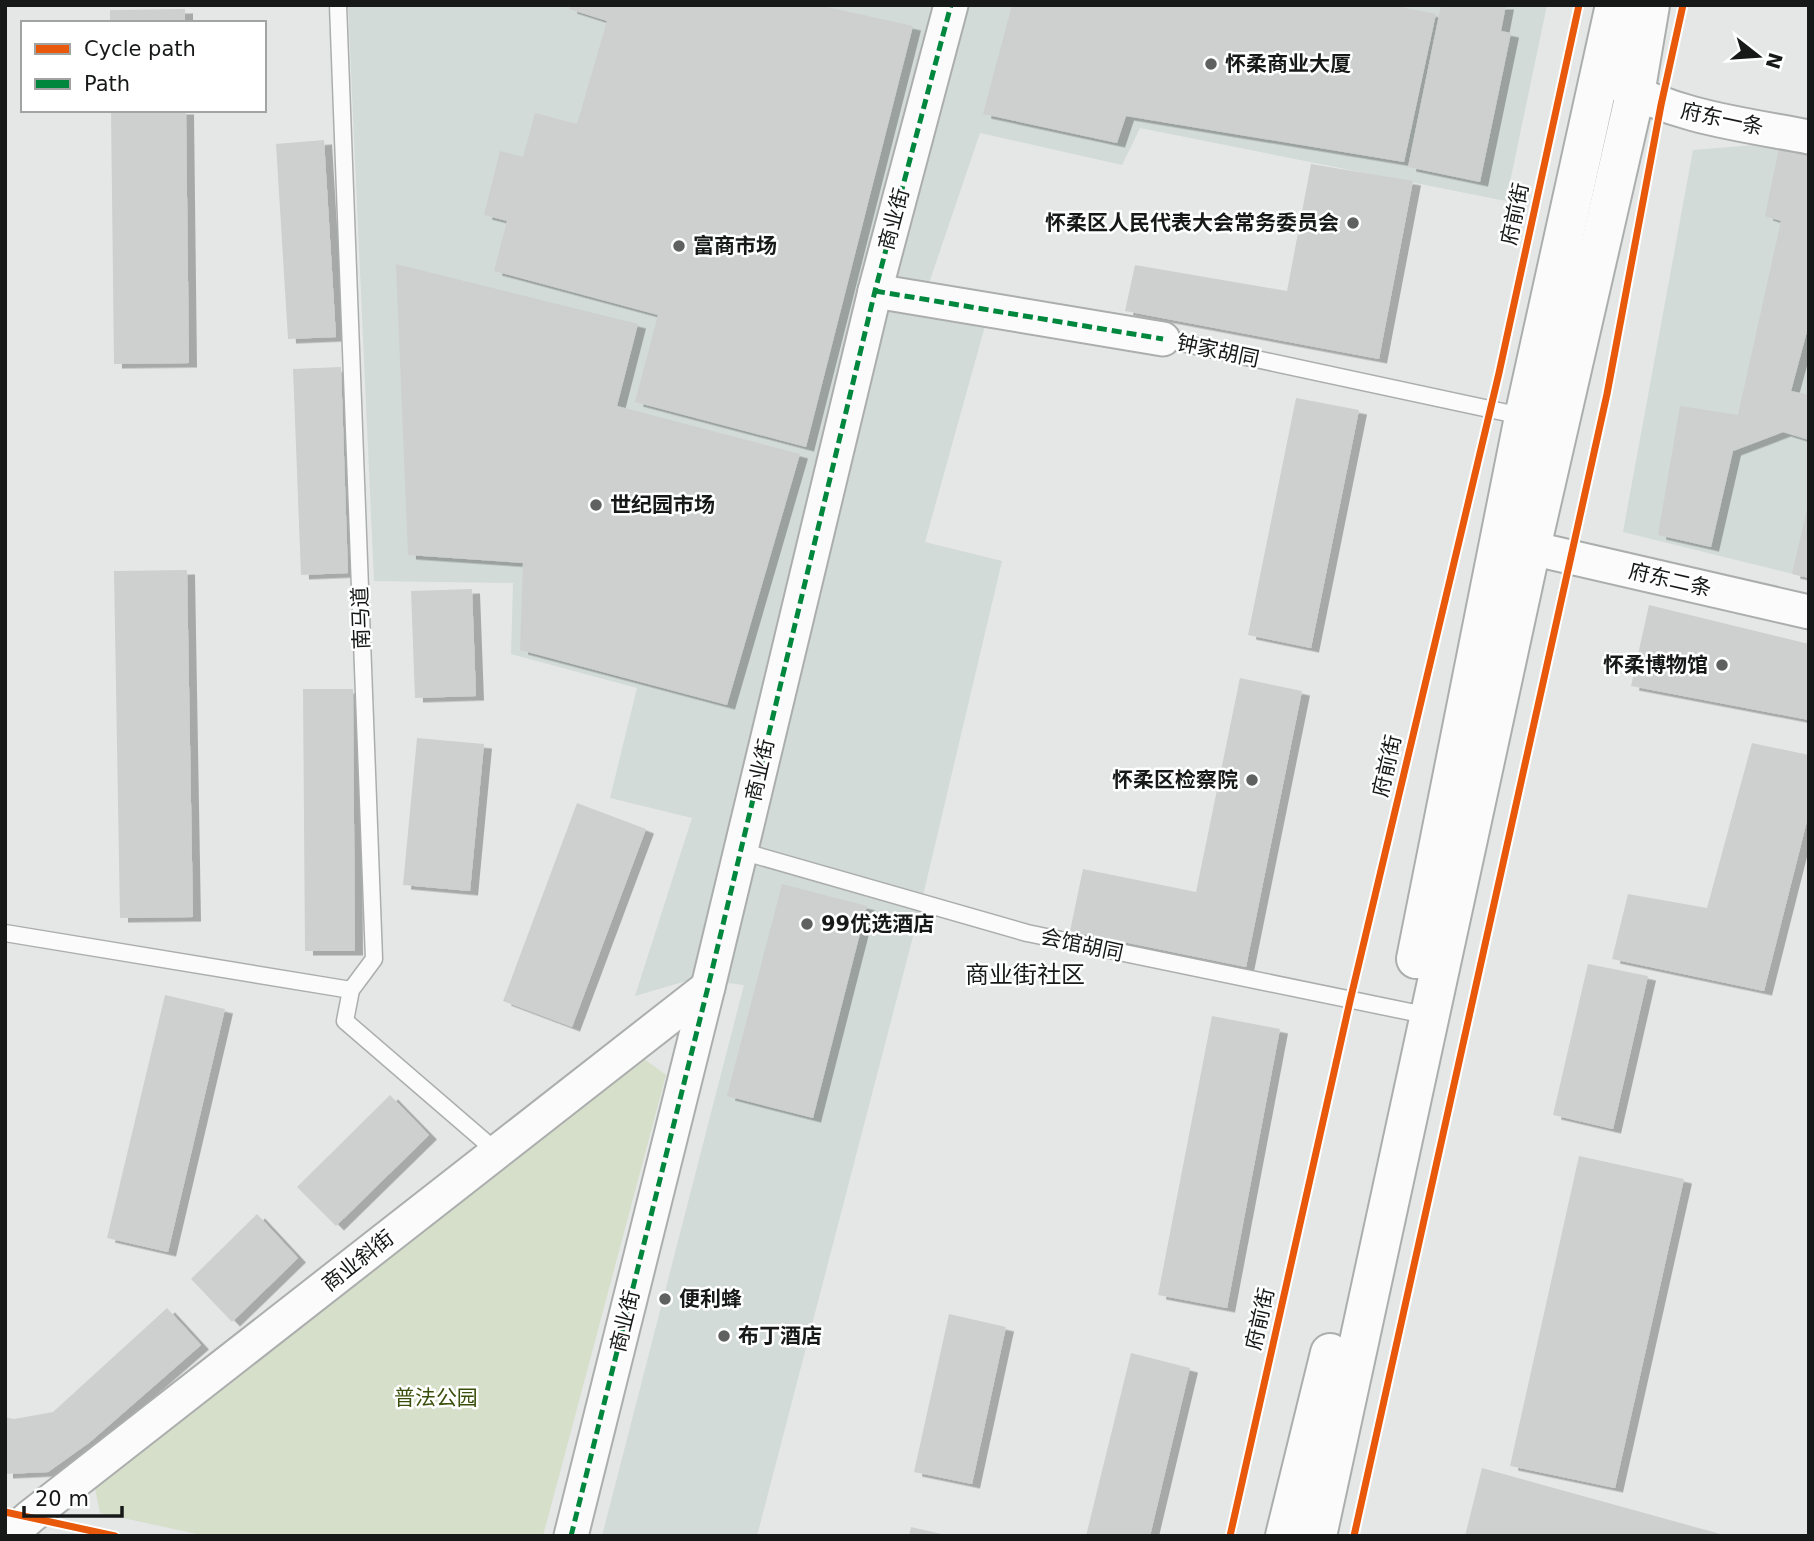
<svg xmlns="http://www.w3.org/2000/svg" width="1814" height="1541" viewBox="0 0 1814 1541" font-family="'DejaVu Sans','Noto Sans SC',sans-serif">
<defs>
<filter id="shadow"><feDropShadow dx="8" dy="4.5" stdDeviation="0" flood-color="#0004"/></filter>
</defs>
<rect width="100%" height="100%" fill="#e4e7e6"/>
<g fill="#d2dbd7">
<path d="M348 5H1547L1506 201 1140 128 1122 165 980 133 928 286 993 297 925 542 1002 561 917 921 757 1536H602L744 985 693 979 635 996 692 818 610 798 637 688 511 654 513 583 374 581Z"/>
<path d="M1780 143 1809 149V578L1623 532 1693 150Z"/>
</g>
<path fill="#d5dfca" d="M644 1059 666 1075 543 1536H206L100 1513 95 1488Z"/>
<g fill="#ced0cf" filter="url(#shadow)">
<path d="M570 5H818L913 26 806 447 635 402 658 315 494 271 507 221 484 215 500 151 523 157 535 113 577 124 607 21 569 9Z"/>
<path d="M1012 5H1391L1436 14 1404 162 1126 116 1117 143 983 114Z"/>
<path d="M1441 5H1506L1501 31 1511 33 1480 182 1408 167Z"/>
<path d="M185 9V23H110V10Z"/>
<path d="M111 110H186L189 363 114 364Z"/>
<path d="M324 140 336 337 288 339 276 144Z"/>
<path d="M1780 143 1809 149V324L1791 391 1809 395V440L1783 432 1733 451 1711 547 1658 535 1680 406 1738 415 1781 221 1765 216Z"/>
<path d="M1311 164 1413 181 1379 359 1125 311 1135 265 1287 291Z"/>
<path d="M396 264 638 324 617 406 800 454 727 705 520 650 523 563 408 555Z"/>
<path d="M341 367 348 573 301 575 293 369Z"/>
<path d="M1296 398 1359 410 1311 648 1248 635Z"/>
<path d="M1808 505H1809V578L1792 574Z"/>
<path d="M187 570 193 917 120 918 114 571Z"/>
<path d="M472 589 476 696 415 698 411 591Z"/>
<path d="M1649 605 1809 644V720L1631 686Z"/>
<path d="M1240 678 1302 691 1246 967 1070 931 1083 869 1196 892Z"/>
<path d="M303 689H353L355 951H305Z"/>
<path d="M417 738 484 744 470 891 403 885Z"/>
<path d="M1752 743 1809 755V813L1764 991 1612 959 1628 894 1707 908Z"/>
<path d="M577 803 646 829 572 1027 503 1001Z"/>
<path d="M782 884 867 906 813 1118 727 1096Z"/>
<path d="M1588 964 1648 976 1613 1129 1553 1115Z"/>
<path d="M165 995 225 1009 168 1252 107 1238Z"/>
<path d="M1212 1016 1280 1029 1227 1308 1158 1295Z"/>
<path d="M390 1095 429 1135 336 1226 297 1187Z"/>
<path d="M1579 1156 1684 1179 1615 1488 1510 1466Z"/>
<path d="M257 1214 298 1258 232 1322 191 1279Z"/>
<path d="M167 1308 201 1345 90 1442 48 1472 5 1474V1417L14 1419 53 1412Z"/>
<path d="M949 1314 1006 1327 972 1484 914 1472Z"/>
<path d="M1131 1353 1190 1368 1150 1536H1086Z"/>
<path d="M1482 1468 1724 1535V1536H1465Z"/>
<path d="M911 1527 946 1535 945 1536H909Z"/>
</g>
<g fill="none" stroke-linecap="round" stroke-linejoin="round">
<g stroke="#acaeae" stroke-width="19">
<g id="lane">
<path d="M338 5 374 959 351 990 345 1021 497 1152"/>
<path d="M1163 339 1526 417"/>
<path d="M741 851 1027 933 1430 1016"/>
<path d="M5 933 351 990"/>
</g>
</g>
<g stroke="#acaeae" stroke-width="37">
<g id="street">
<path d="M1615 82C1675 117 1741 124 1809 137"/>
<path d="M875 291 1163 339"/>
<path d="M1531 548 1809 612"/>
<path d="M9 1536 30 1517 708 987"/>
<path d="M571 1536 708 987 875 291 951 5"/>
</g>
</g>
<g stroke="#acaeae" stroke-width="42">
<g id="secondary">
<path d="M1416 959 1524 417 1615 5"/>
<path d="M1285 1536 1330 1353"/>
<path d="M1317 1536 1531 548 1635 94 1650 5"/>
</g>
</g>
<use href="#lane" stroke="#fbfbfb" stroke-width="16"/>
<use href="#street" stroke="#fbfbfb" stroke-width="33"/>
<use href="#secondary" stroke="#fbfbfb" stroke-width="38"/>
<g stroke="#00873e" stroke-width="5" stroke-dasharray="10 5" stroke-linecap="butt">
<path d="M875 291 1163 339"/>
<path d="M571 1536 708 987 875 291 951 5"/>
</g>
<g stroke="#fff" stroke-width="11">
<g id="cycleway">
<path d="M5 1512 115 1536"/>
<path d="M1230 1536 1350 1001 1499 373 1579 5"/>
<path d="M1354 1536 1607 394 1661 105 1683 5"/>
</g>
</g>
<use href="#cycleway" stroke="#e8590c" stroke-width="7"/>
</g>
<g fill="#5f6060" stroke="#fff" stroke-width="2.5">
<circle cx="1211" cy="64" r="7"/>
<circle cx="1353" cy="223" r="7"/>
<circle cx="679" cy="246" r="7"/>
<circle cx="596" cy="505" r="7"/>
<circle cx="1722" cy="665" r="7"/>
<circle cx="1252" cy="780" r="7"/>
<circle cx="807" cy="924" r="7"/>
<circle cx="665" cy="1299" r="7"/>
<circle cx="724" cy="1336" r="7"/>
</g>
<g text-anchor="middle" stroke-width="5" stroke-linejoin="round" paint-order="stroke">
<g font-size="21" font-weight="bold" fill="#171818" stroke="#fff" text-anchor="start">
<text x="1225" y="71">怀柔商业大厦</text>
<text x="1339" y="230" text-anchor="end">怀柔区人民代表大会常务委员会</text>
<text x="693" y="253">富商市场</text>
<text x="610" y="512">世纪园市场</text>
<text x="1708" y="672" text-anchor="end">怀柔博物馆</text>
<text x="1238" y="787" text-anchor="end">怀柔区检察院</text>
<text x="821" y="931">99优选酒店</text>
<text x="679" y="1306">便利蜂</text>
<text x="738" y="1343">布丁酒店</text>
</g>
<g font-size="21" fill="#171818" stroke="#fff">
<text transform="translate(1722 119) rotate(12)" y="7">府东一条</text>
<text transform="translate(1515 214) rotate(-78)" y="7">府前街</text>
<text transform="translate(894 219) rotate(-75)" y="7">商业街</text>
<text transform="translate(1218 351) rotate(12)" y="7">钟家胡同</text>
<text transform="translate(1670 580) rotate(13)" y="7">府东二条</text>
<text transform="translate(361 618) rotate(-92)" y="7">南马道</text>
<text transform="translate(1387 766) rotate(-77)" y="7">府前街</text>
<text transform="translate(760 770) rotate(-77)" y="7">商业街</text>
<text transform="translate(1082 945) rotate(12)" y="7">会馆胡同</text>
<text transform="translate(358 1261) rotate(-38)" y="7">商业斜街</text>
<text transform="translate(1260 1319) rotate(-77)" y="7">府前街</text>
<text transform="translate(625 1321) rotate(-76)" y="7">商业街</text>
</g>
<g font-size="21" fill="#3a4f0b" stroke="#fff">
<text x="436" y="1405">普法公园</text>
</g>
<g font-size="24" fill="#171818" stroke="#fff">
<text x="1025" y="983">商业街社区</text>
</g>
</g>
<rect width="1814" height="1541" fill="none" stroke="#171818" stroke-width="14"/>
<rect x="21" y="21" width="245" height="91" fill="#ffffff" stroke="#a2a3a3" stroke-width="2"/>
<rect x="35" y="44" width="35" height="10" fill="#e8590c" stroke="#a2a3a3" stroke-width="2"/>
<text x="84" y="56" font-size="21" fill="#171818">Cycle path</text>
<rect x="35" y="79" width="35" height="10" fill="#00873e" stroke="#a2a3a3" stroke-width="2"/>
<text x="84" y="91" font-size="21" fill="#171818">Path</text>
<g transform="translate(1758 56) rotate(107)" stroke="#ffffff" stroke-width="5" paint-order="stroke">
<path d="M0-5L12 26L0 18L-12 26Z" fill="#171818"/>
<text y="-10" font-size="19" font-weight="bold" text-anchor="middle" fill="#171818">N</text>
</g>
<path d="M24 1506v10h98v-10" fill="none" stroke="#171818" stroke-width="3.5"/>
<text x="35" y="1506" font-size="21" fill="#171818" stroke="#ffffff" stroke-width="5" paint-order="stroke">20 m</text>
</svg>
